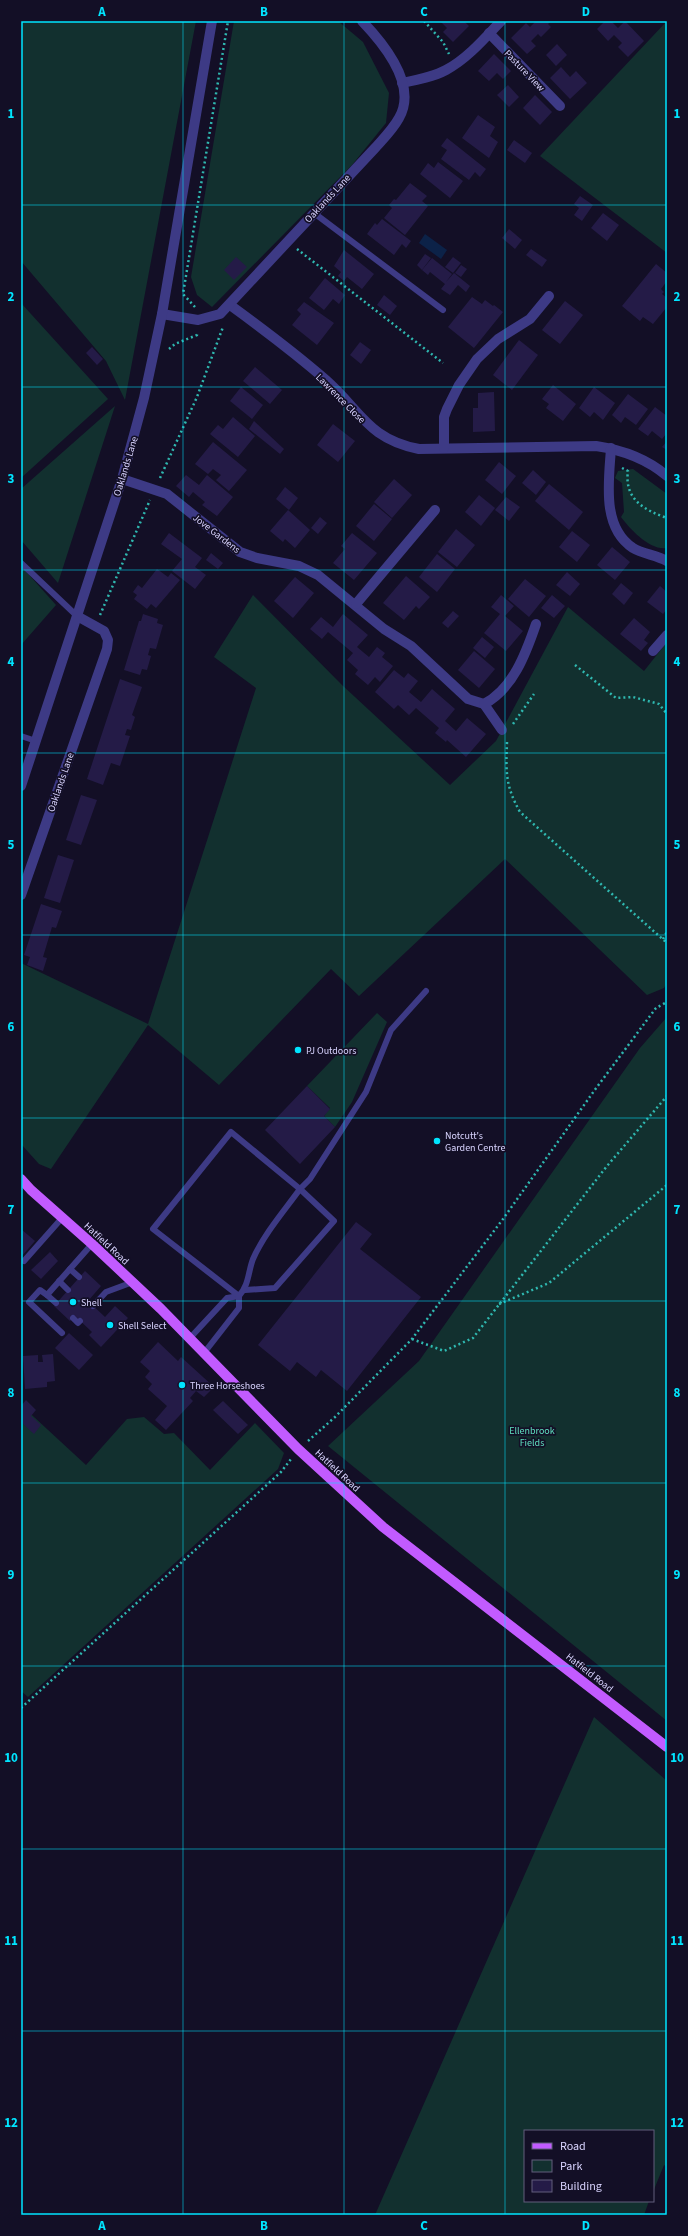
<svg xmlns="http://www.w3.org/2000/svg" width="688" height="2236" viewBox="0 0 688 2236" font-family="'Source Sans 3',sans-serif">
<rect width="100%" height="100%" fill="#130f26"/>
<g fill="#12302f">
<path d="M21 21H196L125 400 106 361 21 261Z"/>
<path d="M234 21H338L363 42 389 93 386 123 352 165 212 307 197 295 191 277Z"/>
<path d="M667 21V253L540 156Z"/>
<path d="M21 303 108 399 21 478Z"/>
<path d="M115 406 58 583 21 540V489Z"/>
<path d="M633 469 667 494V548C650 551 630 529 621 517L624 512 622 483 615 478 618 471Z"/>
<path d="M21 566 56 605 21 645Z"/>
<path d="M253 595 342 685 450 785 496 741 568 607 644 671 667 642V983L664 988 647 995 505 859 359 996 331 969 219 1085 148 1025 51 1169 39 1164 21 1144V963L148 1024 256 688 214 657Z"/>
<path d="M377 1013 387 1022 352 1102 335 1127 324 1116 330 1108 307 1086Z"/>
<path d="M667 1017V1721L328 1446 419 1361 640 1048Z"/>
<path d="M21 1405 86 1465 127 1419 144 1417 164 1434 174 1433 210 1470 255 1423 284 1453 278 1469 28 1697 21 1691Z"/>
<path d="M594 1717 667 1781V2167L664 2165 653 2192V2131H525V2201H649L644 2215H375Z"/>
</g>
<path fill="#0c2248" d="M425 234 447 250 441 259 419 243Z"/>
<g fill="#241b47">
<path d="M440 21H464L469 26 453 42 443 32 447 28Z"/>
<path d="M536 21H551L548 24 551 27 541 37 538 34 531 41 536 46 527 54 511 38 526 23 530 27Z"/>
<path d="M605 21H611L618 28 625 21 644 41 628 57 618 47 622 43 614 35 608 41 597 29Z"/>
<path d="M557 44 567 55 556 66 546 55Z"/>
<path d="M494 54 511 71 503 79 497 73 489 81 478 71Z"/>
<path d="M561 67 570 77 576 71 587 83 570 99 550 78Z"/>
<path d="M508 85 519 97 509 107 497 95Z"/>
<path d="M535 95 552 112 540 125 523 108Z"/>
<path d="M478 115 495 127 490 136 498 142 489 158 462 138Z"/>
<path d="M447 138 486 169 480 177 475 172 469 180 441 159 447 150 441 146Z"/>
<path d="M514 140 532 153 525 163 507 150Z"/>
<path d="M438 162 463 181 450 198 420 174 428 163 434 168Z"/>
<path d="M410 183 427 196 422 201 428 206 405 235 384 218 392 208 389 205 394 199 396 200Z"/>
<path d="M580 196 593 205 582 221 574 215 579 208 574 204Z"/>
<path d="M603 213 619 225 607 241 591 228Z"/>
<path d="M382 219 411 241 406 248 402 244 394 255 367 234 375 223 377 225Z"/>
<path d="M509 229 522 240 515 249 502 238Z"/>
<path d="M531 249 547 260 542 267 526 255Z"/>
<path d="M344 250 374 274 362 289 347 277 344 281 338 276 341 272 334 266Z"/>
<path d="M425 254 431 258 422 270 417 265Z"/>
<path d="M236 257 247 267 234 280 224 270Z"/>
<path d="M453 257 461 263 453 273 445 267Z"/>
<path d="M432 258 452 274 446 282 454 273 470 286 466 292 458 285 450 295 441 289 445 284 430 272 428 275 422 270Z"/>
<path d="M656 264 667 273V281L661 289 664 292 662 294 667 298V307L653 324 643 317 640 321 622 306Z"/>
<path d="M461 265 467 269 461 277 455 273Z"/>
<path d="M325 278 345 295 339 304 333 299 324 310 309 298Z"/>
<path d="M384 295 397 306 390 315 377 305Z"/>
<path d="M472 297 482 304 485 300 493 306 494 305 503 312 474 348 448 327Z"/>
<path d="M565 301 583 315 560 344 542 330Z"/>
<path d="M304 302 334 323 317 345 292 325 301 314 297 310Z"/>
<path d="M519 340 538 355 512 390 493 375Z"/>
<path d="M360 342 371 350 361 364 350 355Z"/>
<path d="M92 347 103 359 97 365 86 353Z"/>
<path d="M255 367 282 390 270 404 243 381Z"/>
<path d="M553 385 576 404 563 421 546 408 549 404 542 399Z"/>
<path d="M241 387 263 405 252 419 230 401Z"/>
<path d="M594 387 615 403 603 420 594 412 590 417 579 408Z"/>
<path d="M494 392 495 431 473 432V408H478V393Z"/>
<path d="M628 394 648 409 636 425 625 417 621 423 612 415Z"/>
<path d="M655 407 667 416V433L662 439 652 431 648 436 638 429Z"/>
<path d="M233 417 255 436 238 457 210 434 218 425 223 429Z"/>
<path d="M254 421 284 449 280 454 249 429Z"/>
<path d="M333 424 355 441 338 462 317 445Z"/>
<path d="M667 441V450L662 447Z"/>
<path d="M213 442 247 470 229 491 216 480 221 475 213 469 208 474 195 464Z"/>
<path d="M499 462 516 476 502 494 485 480Z"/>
<path d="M533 470 546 482 536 495 522 483Z"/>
<path d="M186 475 199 485 207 475 233 497 217 516 202 505 205 502 193 492 189 497 176 486Z"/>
<path d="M394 479 412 495 392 518 374 502Z"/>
<path d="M549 484 583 512 569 530 535 501Z"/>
<path d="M285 487 298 498 289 510 276 499Z"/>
<path d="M479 495 495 508 481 526 465 512Z"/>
<path d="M506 497 520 507 509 521 495 510Z"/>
<path d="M374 504 392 519 374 541 356 526Z"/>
<path d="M288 510 310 530 295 548 285 539 283 542 270 531Z"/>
<path d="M320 517 327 523 318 534 311 528Z"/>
<path d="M456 529 475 545 457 567 438 552Z"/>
<path d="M572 531 590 545 577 562 559 547Z"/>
<path d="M169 533 202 558 195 567 206 575 195 589 172 571 182 559 161 544Z"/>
<path d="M352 533 377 553 354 580 333 563 345 549 341 546Z"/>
<path d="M612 547 630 562 615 580 597 565Z"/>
<path d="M211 553 223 563 218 569 206 560Z"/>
<path d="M437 554 455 569 437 592 419 577Z"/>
<path d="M157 569 168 577 171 573 180 580 156 608 151 604 147 609 134 599 137 595 133 592 138 585 142 588Z"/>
<path d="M567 572 580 584 570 596 556 585Z"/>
<path d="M406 576 430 597 419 609 416 606 404 620 383 603Z"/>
<path d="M295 577 314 593 293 618 274 601Z"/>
<path d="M525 579 546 596 529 617 508 599Z"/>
<path d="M621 583 633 593 624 605 612 594Z"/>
<path d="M660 586 667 592V609L663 614 647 602Z"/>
<path d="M501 595 514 606 505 616 523 631 506 651 484 633 500 614 491 607Z"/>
<path d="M552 595 565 606 554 618 541 608Z"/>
<path d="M453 611 459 616 448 628 442 623Z"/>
<path d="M143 614 158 619 157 623 163 625 156 649 150 648 148 655 151 656 147 670 142 669 140 675 124 670 139 621H141Z"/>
<path d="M343 614 368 635 357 647 369 657 377 647 385 653 382 657 393 666 380 682 375 677 368 685 355 674 358 670 347 660 353 653 328 632 322 639 310 629 321 617 333 627Z"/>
<path d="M634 618 650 632 644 640 648 643 641 651 620 634Z"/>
<path d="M482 637 494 647 485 658 473 648Z"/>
<path d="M474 651 495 669 479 688 458 670Z"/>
<path d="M394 670 404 678 408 673 418 681 409 692 421 702 432 689 455 709 445 721 456 731 467 718 486 734 466 757 447 740 446 742 435 733 439 728 416 708 409 715 398 705 394 709 375 692Z"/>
<path d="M120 679 142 687 132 715 135 717 131 730 127 729 125 735 130 736 120 766 111 763 103 785 87 779Z"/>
<path d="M81 795 97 800 81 845 66 840Z"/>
<path d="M58 855 74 860 60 903 44 898Z"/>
<path d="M41 904 62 911 56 928 52 927 43 957 47 958 43 971 27 965 30 957 24 955Z"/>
<path d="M307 1086 330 1109 324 1116 335 1127 300 1164 265 1130Z"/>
<path d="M356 1222 372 1234 360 1249 421 1297 347 1391 321 1370 316 1377 297 1362 290 1371 258 1345Z"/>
<path d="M21 1229 35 1241 21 1257Z"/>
<path d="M50 1252 58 1261 41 1279 31 1270Z"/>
<path d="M85 1271 101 1286 88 1301 105 1317 115 1306 128 1318 101 1347 89 1335 92 1332 75 1316 70 1321 54 1306Z"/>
<path d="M69 1333 93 1355 79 1370 55 1348Z"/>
<path d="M158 1342 178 1361 181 1357 214 1387 204 1397 196 1391 190 1398 193 1401 166 1430 155 1420 167 1406 148 1389 152 1384 145 1377 150 1371 140 1362Z"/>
<path d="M53 1354 55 1381 47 1382V1387L25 1389 23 1356 38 1355V1362H43L42 1355Z"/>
<path d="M26 1400 36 1410 31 1416 41 1425 34 1434 21 1422V1406Z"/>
<path d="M223 1401 248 1425 238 1434 213 1410Z"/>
</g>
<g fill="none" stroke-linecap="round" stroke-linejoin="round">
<g stroke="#2fb8b0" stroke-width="2.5" stroke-dasharray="2 3" stroke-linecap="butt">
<path d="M424 21 443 42 449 54"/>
<path d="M297 249 443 363"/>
<path d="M195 307 183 294 228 21"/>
<path d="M169 349 175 344 197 335V332"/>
<path d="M622 468 628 471C624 499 644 510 667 518"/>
<path d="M160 478 197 397 223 327"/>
<path d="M100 615 150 500"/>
<path d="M575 665 616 698 633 697 659 704 667 714"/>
<path d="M513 724 534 694"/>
<path d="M507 742C506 772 505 785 520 812L667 943"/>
<path d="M663 939 667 932"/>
<path d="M499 1304 549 1283 667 1185"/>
<path d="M412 1339 444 1351 473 1338 607 1166 667 1096"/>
<path d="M308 1441 335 1417 412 1339 503 1219 594 1091 656 1008 667 1002"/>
<path d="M21 1708 281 1472 291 1459"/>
</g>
<g stroke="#3d3a85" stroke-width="6">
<path d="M314 213 443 310"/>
<path d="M21 563 77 616"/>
<path d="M21 736 36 741"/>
<path d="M24 1261 62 1218"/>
<path d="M70 1269 79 1277"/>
<path d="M59 1281 68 1290"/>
<path d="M245 1290 275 1288 334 1221 300 1189 310 1179 366 1092 391 1030 426 991"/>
<path d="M47 1295 40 1290 29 1302 62 1333"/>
<path d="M56 1303 47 1295 92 1244"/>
<path d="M93 1306 106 1292 133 1282"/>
<path d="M73 1318 78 1323 80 1321"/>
<path d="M190 1338 227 1298 239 1296"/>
<path d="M204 1353 239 1308V1296C249 1285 248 1272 253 1259 264 1234 284 1211 300 1189L231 1132 153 1229 239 1296"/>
</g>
<g stroke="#3d3a85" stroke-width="10">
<path d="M489 33 560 106"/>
<path d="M402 83C417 80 433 77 446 70 467 59 485 38 501 21"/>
<path d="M230 305C263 329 296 354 326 380 361 411 368 439 419 449L596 446C623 450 646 458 667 476"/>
<path d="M162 314 198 320 220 314 376 147C384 138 393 129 399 118 418 85 384 44 362 21"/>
<path d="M444 448V417L447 409 459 385 477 359 498 339 530 319 549 296"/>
<path d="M611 448C609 480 601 527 633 548 643 554 656 555 667 561"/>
<path d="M122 479 167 494 240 552 257 558 299 566 318 575 384 629 411 646 468 699 484 704C513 689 526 653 536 624"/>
<path d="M356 604 435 510"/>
<path d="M653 651 667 635"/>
<path d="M484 704 502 730"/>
<path d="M21 895 107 649 108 640 104 631 77 616"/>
</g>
<path stroke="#3d3a85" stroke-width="10" d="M21 786 122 479 144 398 162 314 212 21"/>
<path stroke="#c25bff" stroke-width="10" d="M21 1179 31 1190 92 1244 161 1309 298 1449 383 1527 667 1747"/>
</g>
<path fill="none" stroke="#00e5ff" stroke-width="1" stroke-opacity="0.55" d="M183 21V2215M344 21V2215M505 21V2215M21 205H667M21 387H667M21 570H667M21 753H667M21 935H667M21 1118H667M21 1301H667M21 1483H667M21 1666H667M21 1849H667M21 2031H667"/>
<g fill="#00e5ff" stroke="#130f26" stroke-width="1.5">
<circle cx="298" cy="1050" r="4"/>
<circle cx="437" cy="1141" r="4"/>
<circle cx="73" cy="1302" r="4"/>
<circle cx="110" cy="1325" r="4"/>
<circle cx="182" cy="1385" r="4"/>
</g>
<g text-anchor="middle" stroke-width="3.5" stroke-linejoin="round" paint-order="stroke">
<g font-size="10" fill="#d9d4ff" stroke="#130f26">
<text transform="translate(525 70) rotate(46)" y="4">Pasture View</text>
<text transform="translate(327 198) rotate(-47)" y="4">Oaklands Lane</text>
<text transform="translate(341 398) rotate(45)" y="4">Lawrence Close</text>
<text transform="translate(125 466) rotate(-73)" y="4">Oaklands Lane</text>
<text transform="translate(217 533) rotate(38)" y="4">Jove Gardens</text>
<text transform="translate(60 782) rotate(-71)" y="4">Oaklands Lane</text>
<text transform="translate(107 1243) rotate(43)" y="4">Hatfield Road</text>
<text transform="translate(338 1470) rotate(43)" y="4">Hatfield Road</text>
<text transform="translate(590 1672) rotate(38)" y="4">Hatfield Road</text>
</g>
<g font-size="10" fill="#d9d4ff" stroke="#130f26" text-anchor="start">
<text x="306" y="1054">PJ Outdoors</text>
<text x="445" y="1139">Notcutt's<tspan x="445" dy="12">Garden Centre</tspan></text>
<text x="81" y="1306">Shell</text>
<text x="118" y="1329">Shell Select</text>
<text x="190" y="1389">Three Horseshoes</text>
</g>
<g font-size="10" fill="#5fe0c0" stroke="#130f26">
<text x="532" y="1434">Ellenbrook<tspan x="532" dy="12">Fields</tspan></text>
</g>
</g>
<rect width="688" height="2236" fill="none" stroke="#130f26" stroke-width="44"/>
<rect x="524" y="2130" width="130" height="72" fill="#130f26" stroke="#625e7d"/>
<rect x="532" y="2143" width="20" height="6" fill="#c25bff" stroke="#625e7d"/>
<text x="560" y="2150" font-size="12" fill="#d9d4ff">Road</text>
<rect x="532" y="2160" width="20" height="12" fill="#12302f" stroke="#625e7d"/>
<text x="560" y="2170" font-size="12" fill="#d9d4ff">Park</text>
<rect x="532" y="2180" width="20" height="12" fill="#241b47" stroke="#625e7d"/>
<text x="560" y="2190" font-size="12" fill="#d9d4ff">Building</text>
<rect x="22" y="22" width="644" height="2192" fill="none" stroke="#00e5ff" stroke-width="1.5"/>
<g font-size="13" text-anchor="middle" font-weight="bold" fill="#00e5ff">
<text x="102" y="16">A</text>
<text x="264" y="16">B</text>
<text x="424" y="16">C</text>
<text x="586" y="16">D</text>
<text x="11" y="118">1</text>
<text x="677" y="118">1</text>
<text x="11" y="301">2</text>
<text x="677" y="301">2</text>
<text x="11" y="483">3</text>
<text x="677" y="483">3</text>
<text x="11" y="666">4</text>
<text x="677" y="666">4</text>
<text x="11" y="849">5</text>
<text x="677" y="849">5</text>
<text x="11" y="1031">6</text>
<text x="677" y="1031">6</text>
<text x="11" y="1214">7</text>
<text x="677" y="1214">7</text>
<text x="11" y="1397">8</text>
<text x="677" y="1397">8</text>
<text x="11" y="1579">9</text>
<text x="677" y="1579">9</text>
<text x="11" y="1762">10</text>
<text x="677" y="1762">10</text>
<text x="11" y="1945">11</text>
<text x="677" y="1945">11</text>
<text x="11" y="2127">12</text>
<text x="677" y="2127">12</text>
<text x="102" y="2230">A</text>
<text x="264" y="2230">B</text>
<text x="424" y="2230">C</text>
<text x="586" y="2230">D</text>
</g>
</svg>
